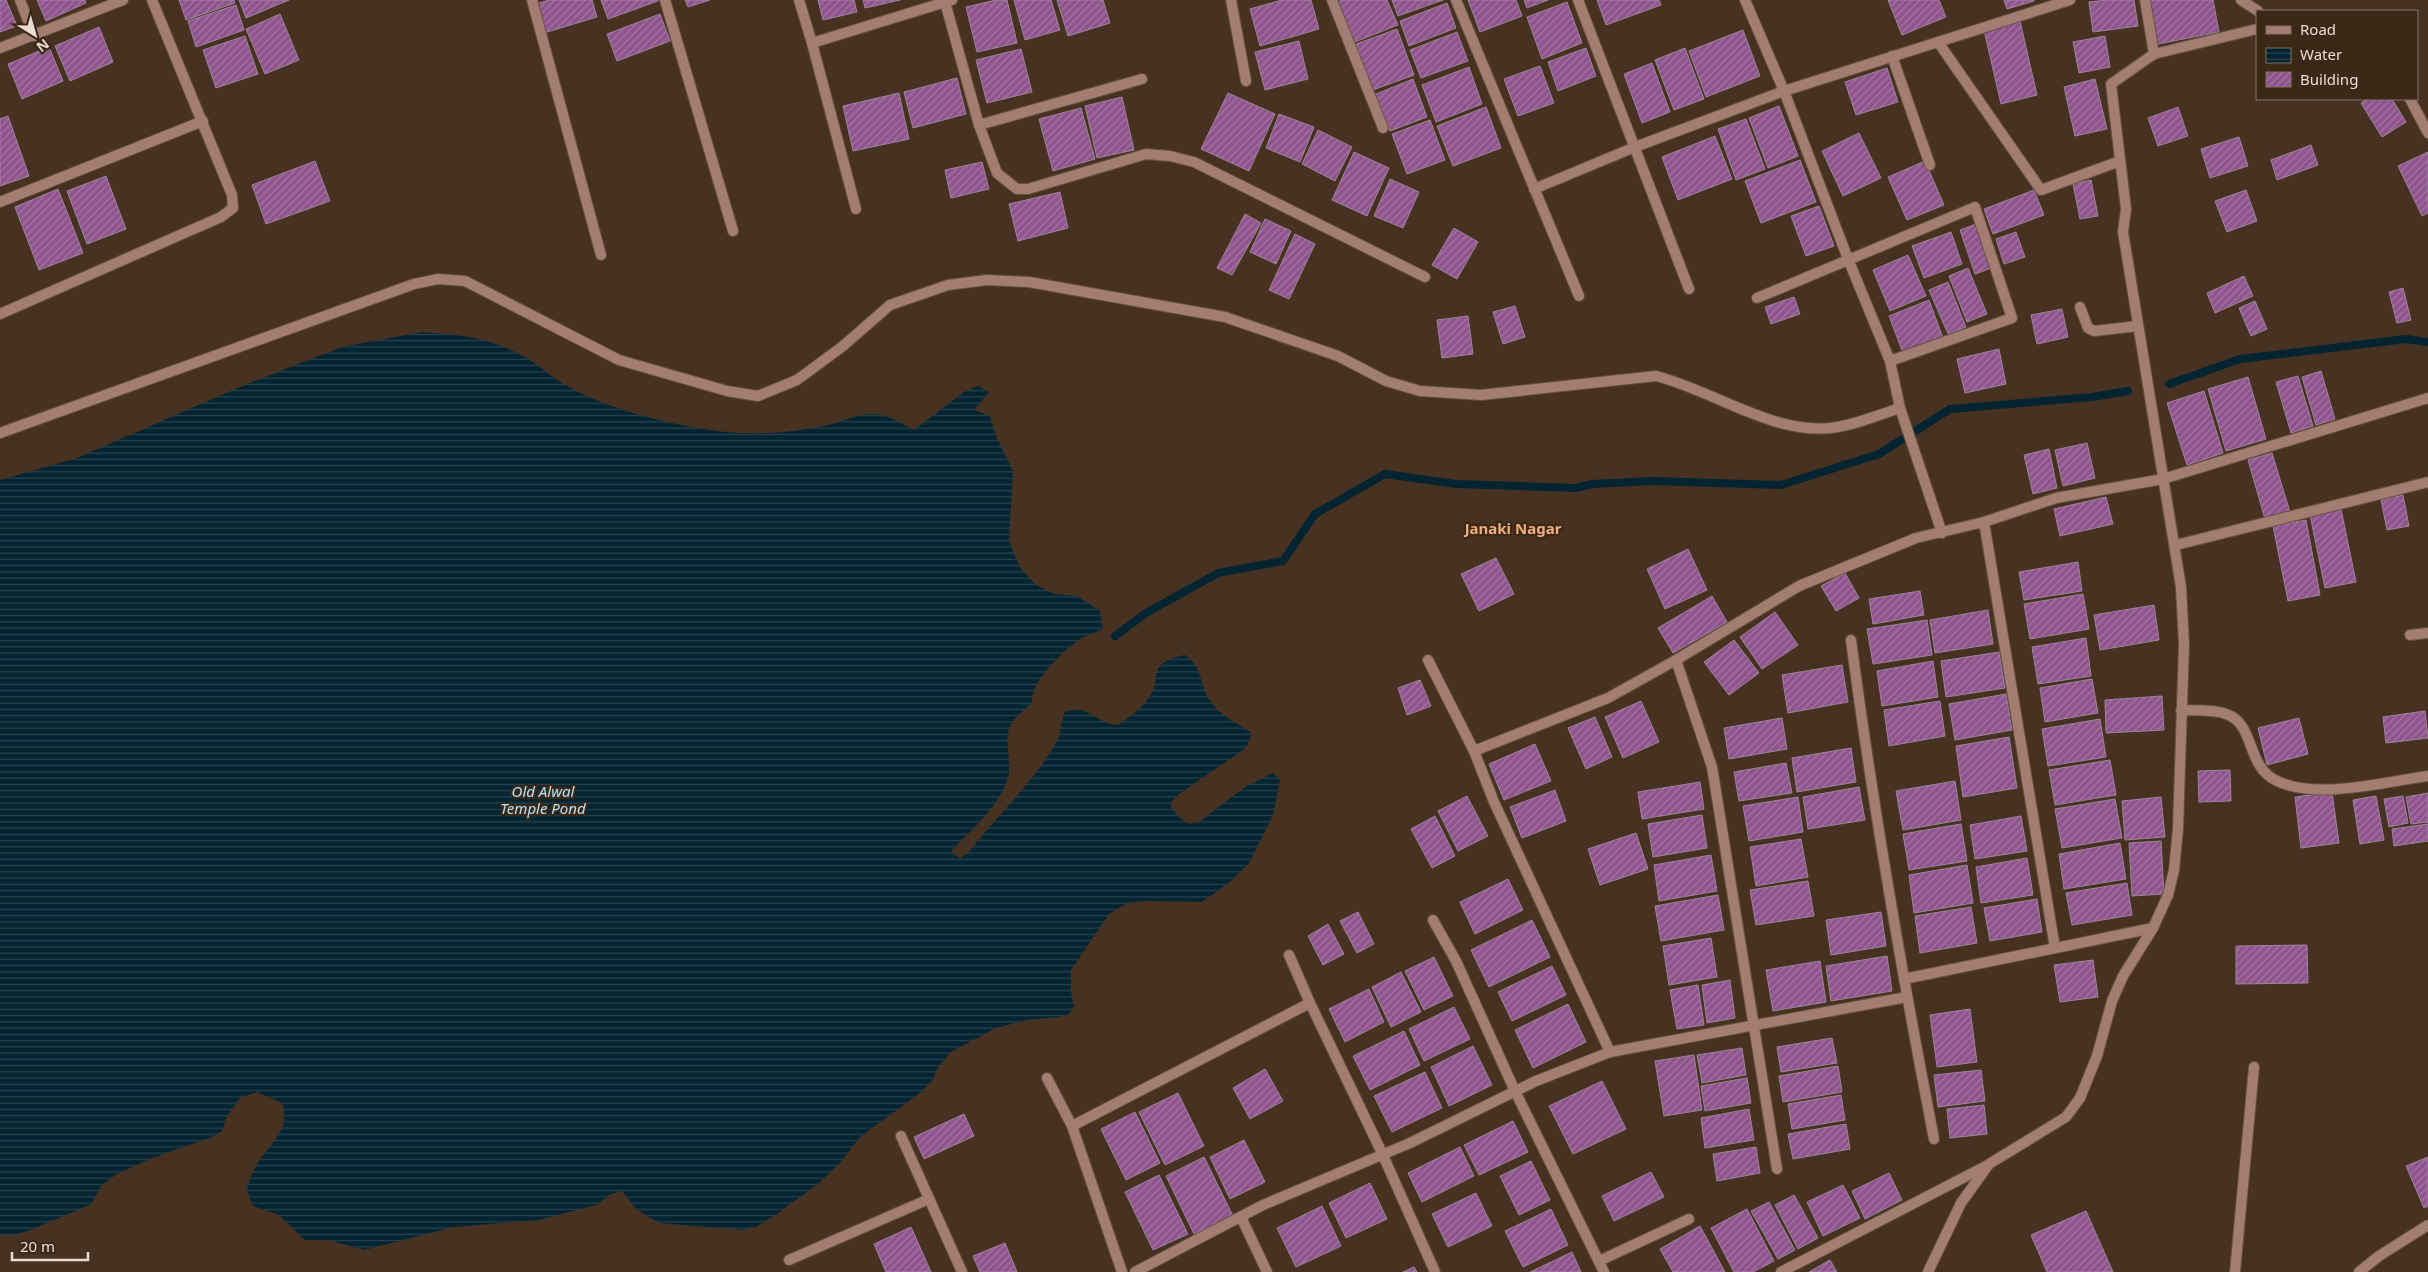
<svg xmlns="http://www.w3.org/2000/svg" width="2428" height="1272" viewBox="0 0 2428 1272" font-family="'Noto Sans',sans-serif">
<defs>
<pattern id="water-rules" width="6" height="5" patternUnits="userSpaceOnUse" patternTransform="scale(1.25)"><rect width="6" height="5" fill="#042432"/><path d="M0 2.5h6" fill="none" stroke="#29434f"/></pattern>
<pattern id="building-hatch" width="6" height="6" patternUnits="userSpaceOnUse" patternTransform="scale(1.25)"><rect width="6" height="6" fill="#8f548e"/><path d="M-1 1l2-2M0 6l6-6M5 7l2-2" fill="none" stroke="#a474a2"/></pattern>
</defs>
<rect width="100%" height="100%" fill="#473221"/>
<path fill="url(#water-rules)" d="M422 332C464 335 493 338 530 360 543 368 554 379 567 386 606 408 660 422 704 429 742 436 786 434 824 426 840 423 855 414 872 414 889 414 900 423 914 430L964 392 978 386 989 392 974 410 990 416 997 438 1013 471 1009 541 1020 568 1036 585 1054 594 1077 596 1100 611 1103 629C1096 632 1089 635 1082 638 1065 648 1030 682 1032 702 1026 709 1015 717 1011 724 1002 740 1014 763 1007 781 997 808 972 830 952 850L953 854 960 858 968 853C997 816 1034 782 1057 741 1061 733 1060 723 1065 712 1080 706 1086 712 1099 719 1105 723 1112 724 1118 725 1131 716 1145 707 1152 692 1155 688 1155 682 1156 677 1158 661 1171 658 1185 655 1205 670 1198 684 1211 702 1220 716 1236 722 1249 731L1251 736 1246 748 1179 794 1172 801 1171 807 1179 817 1189 824 1199 822 1245 787 1273 773 1280 780 1273 815 1249 863 1230 882 1202 902 1145 901 1128 903 1109 914 1071 970V991L1074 1006 1069 1014 1060 1017 1026 1020 996 1028 951 1052 939 1066 932 1081 920 1093 860 1137 839 1164 818 1184 774 1216 756 1227 744 1230 659 1223 636 1209 622 1191 611 1194 596 1205 539 1220 454 1227 364 1250 328 1240H305L279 1215 253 1206 247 1190C249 1183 251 1175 255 1168 268 1144 292 1132 282 1103L257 1092 240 1098 226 1118 222 1131 212 1137 152 1158 117 1174 102 1185 91 1204 78 1210 28 1231 13 1235H0V480L77 458 247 384 342 347Z"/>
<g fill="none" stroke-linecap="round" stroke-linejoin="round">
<g stroke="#042432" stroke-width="8">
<path d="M2169 384 2240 359 2406 339 2428 342"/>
<path d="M1115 636 1146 613 1218 573 1283 561 1315 514 1385 474 1456 484 1575 488 1592 484 1652 481 1781 485 1879 454 1950 409 2092 397 2128 391"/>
</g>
</g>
<g fill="url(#building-hatch)" stroke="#9c859b">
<path d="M0 0H6L17 26 0 32Z"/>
<path d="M37 0H85L86 3 46 21Z"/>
<path d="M179 0H234L235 3 186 20Z"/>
<path d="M239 0H289L246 18Z"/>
<path d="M549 0H592L597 17 544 33 536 4Z"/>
<path d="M601 0H658V1L608 19Z"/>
<path d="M685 0H710L688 7Z"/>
<path d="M818 0H854L857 12 823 20Z"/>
<path d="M863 0H900L865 8Z"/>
<path d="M996 0H1007L1017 43 977 52 966 7Z"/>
<path d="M1014 0H1051L1060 30 1025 40Z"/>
<path d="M1057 0H1103L1110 23 1068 36Z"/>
<path d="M1282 0H1311L1319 29 1260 46 1250 9Z"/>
<path d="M1342 0H1387L1398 25 1355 42 1338 2Z"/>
<path d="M1392 0H1443L1398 16Z"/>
<path d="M1468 0H1516L1522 16 1480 32Z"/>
<path d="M1524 0H1548L1527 8Z"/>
<path d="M1597 0H1659L1661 5 1606 25Z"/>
<path d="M1888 0H1939L1946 17 1902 35Z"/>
<path d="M2004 0H2034V1L2007 9Z"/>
<path d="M2107 0H2134L2138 26 2093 32 2089 2Z"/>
<path d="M2150 0H2213L2219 32 2158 44Z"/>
<path d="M1567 2 1582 43 1542 59 1527 17Z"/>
<path d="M1447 3 1456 28 1409 46 1400 21Z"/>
<path d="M236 5 244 30 196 47 188 21Z"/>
<path d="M280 14 299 60 265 74 246 29Z"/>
<path d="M660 14 670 41 617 61 607 34Z"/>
<path d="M2020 21 2037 95 2001 104 1984 30Z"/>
<path d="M99 27 113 62 70 81 55 46Z"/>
<path d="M1397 29 1414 75 1373 90 1356 44Z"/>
<path d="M1743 30 1760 76 1706 97 1689 51Z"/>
<path d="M1457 32 1468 61 1421 78 1410 50Z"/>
<path d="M245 36 258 74 216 88 203 50Z"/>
<path d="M2105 36 2110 67 2079 73 2073 42Z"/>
<path d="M1299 41 1308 79 1265 90 1255 52Z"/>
<path d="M49 47 63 81 22 99 8 64Z"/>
<path d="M1586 48 1596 76 1558 91 1548 62Z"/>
<path d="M1685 48 1704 99 1674 110 1655 60Z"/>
<path d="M1021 49 1032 92 987 103 976 60Z"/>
<path d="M1652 63 1670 112 1642 123 1624 74Z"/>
<path d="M1540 66 1554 103 1518 116 1504 79Z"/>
<path d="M1469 67 1482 104 1436 122 1422 85Z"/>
<path d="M1887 68 1898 102 1856 115 1845 82Z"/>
<path d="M957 78 966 114 913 128 904 92Z"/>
<path d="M1413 79 1427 117 1390 131 1376 94Z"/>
<path d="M2095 79 2107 129 2075 136 2064 87Z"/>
<path d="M899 93 909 139 853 151 843 106Z"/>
<path d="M1228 93 1275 114 1249 171 1201 149Z"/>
<path d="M1122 97 1134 150 1097 158 1085 106Z"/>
<path d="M2367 99H2392L2406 122 2382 137 2361 103Z"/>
<path d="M1779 106 1798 156 1768 168 1749 118Z"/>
<path d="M1486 107 1501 148 1453 166 1437 126Z"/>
<path d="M2178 107 2188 136 2158 146 2148 118Z"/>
<path d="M1081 108 1095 159 1053 171 1039 119Z"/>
<path d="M1279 114 1314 127 1300 162 1266 148Z"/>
<path d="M8 116 29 176 0 186V119Z"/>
<path d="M1746 119 1765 169 1736 180 1718 129Z"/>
<path d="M1430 120 1445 160 1407 174 1392 134Z"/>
<path d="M1318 130 1352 147 1335 181 1302 164Z"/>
<path d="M1859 133 1881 178 1843 196 1822 151Z"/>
<path d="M1715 136 1732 179 1678 200 1662 157Z"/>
<path d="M2239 137 2248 166 2210 178 2201 149Z"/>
<path d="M2311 145 2318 165 2277 180 2271 160Z"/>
<path d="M1354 152 1389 168 1367 216 1332 200Z"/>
<path d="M2428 152V213L2422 216 2398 166Z"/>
<path d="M1800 160 1816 202 1761 223 1745 181Z"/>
<path d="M315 161 330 201 266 224 252 185Z"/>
<path d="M1925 161 1944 205 1907 220 1888 177Z"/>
<path d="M982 162 989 189 951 198 945 170Z"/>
<path d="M106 176 126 229 87 244 67 191Z"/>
<path d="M1390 179 1419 192 1403 228 1374 216Z"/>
<path d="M2091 180 2098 216 2080 219 2073 184Z"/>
<path d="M58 189 83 253 39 270 15 207Z"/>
<path d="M2034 190 2044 215 1993 234 1984 209Z"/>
<path d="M2246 190 2257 221 2227 232 2215 201Z"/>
<path d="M1060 192 1068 228 1018 241 1009 204Z"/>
<path d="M1819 206 1834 246 1806 256 1791 216Z"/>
<path d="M1245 214 1261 223 1232 275 1217 268Z"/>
<path d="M1265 219 1291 231 1276 264 1250 252Z"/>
<path d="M1979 223 1994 267 1975 274 1960 230Z"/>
<path d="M1454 228 1478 242 1457 279 1432 265Z"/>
<path d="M1951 232 1962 264 1924 278 1912 246Z"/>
<path d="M2016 232 2025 257 2004 264 1996 239Z"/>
<path d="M1295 234 1315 244 1289 299 1269 290Z"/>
<path d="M1908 255 1926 296 1890 311 1873 270Z"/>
<path d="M1968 268 1987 314 1967 322 1949 276Z"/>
<path d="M2244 276 2253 296 2215 313 2207 293Z"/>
<path d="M1948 282 1966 327 1948 334 1929 290Z"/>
<path d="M2403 288 2411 320 2397 323 2389 292Z"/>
<path d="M1794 297 1800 314 1771 324 1765 307Z"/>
<path d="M1929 300 1943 338 1903 353 1889 316Z"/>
<path d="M2255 301 2267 329 2251 336 2239 308Z"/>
<path d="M1515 306 1525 337 1503 344 1493 312Z"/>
<path d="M2062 309 2068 337 2037 344 2031 315Z"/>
<path d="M1468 316 1473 354 1442 358 1437 320Z"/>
<path d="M1999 349 2006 384 1965 393 1957 359Z"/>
<path d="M2321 371 2335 419 2316 425 2302 377Z"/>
<path d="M2298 376 2313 426 2291 433 2276 382Z"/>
<path d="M2248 377 2266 439 2226 451 2208 389Z"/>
<path d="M2204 391 2223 453 2187 465 2167 403Z"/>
<path d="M2087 443 2095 478 2063 486 2055 450Z"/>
<path d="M2049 449 2057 488 2033 494 2024 455Z"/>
<path d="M2272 453 2290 512 2265 519 2248 460Z"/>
<path d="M2403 495 2409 526 2387 530 2381 500Z"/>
<path d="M2106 497 2113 524 2060 536 2054 509Z"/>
<path d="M2341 509 2356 582 2325 588 2310 515Z"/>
<path d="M2306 520 2320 595 2288 601 2273 526Z"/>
<path d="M1688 549 1707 590 1665 609 1647 569Z"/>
<path d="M1496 558 1514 594 1479 611 1461 574Z"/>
<path d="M2078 562 2082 591 2024 600 2019 572Z"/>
<path d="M1845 573 1859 598 1836 611 1821 586Z"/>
<path d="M1920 591 1924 615 1873 624 1869 599Z"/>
<path d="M2083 594 2089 629 2030 639 2024 604Z"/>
<path d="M1712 596 1727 622 1673 653 1658 628Z"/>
<path d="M2154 605 2159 640 2100 650 2094 615Z"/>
<path d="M1988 610 1993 644 1935 653 1930 620Z"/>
<path d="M1775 612 1798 645 1762 669 1740 637Z"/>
<path d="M1927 620 1932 655 1873 664 1867 629Z"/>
<path d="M2086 638 2091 676 2038 684 2032 647Z"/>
<path d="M1734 640 1759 673 1729 695 1704 662Z"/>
<path d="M1999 652 2005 688 1946 697 1941 661Z"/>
<path d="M1933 661 1938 697 1882 706 1877 671Z"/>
<path d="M1842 665 1848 702 1788 713 1782 675Z"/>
<path d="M2092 679 2098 713 2045 722 2040 688Z"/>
<path d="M1420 680 1431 706 1407 715 1398 688Z"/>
<path d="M2006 694 2012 730 1955 740 1949 704Z"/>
<path d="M2162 696 2164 730 2106 733 2105 700Z"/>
<path d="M1641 701 1659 742 1623 758 1605 717Z"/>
<path d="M1940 701 1945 736 1889 746 1884 710Z"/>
<path d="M2425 711 2428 738 2386 743 2383 717Z"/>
<path d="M1595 717 1612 757 1586 769 1568 728Z"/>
<path d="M1782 718 1787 749 1729 759 1724 728Z"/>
<path d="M2299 718 2308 754 2267 765 2258 728Z"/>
<path d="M2100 719 2106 757 2048 766 2042 729Z"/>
<path d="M2009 737 2017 788 1963 797 1956 746Z"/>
<path d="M1535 744 1551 781 1504 800 1489 764Z"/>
<path d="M1851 748 1856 782 1797 792 1792 758Z"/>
<path d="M2110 760 2116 795 2055 805 2049 770Z"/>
<path d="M1786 763 1792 793 1739 801 1734 772Z"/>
<path d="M2230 770 2231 801 2199 802 2198 771Z"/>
<path d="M1955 781 1961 820 1903 830 1896 791Z"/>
<path d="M1700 782 1704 809 1642 819 1638 792Z"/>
<path d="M1859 787 1865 820 1808 829 1803 797Z"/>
<path d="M1555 790 1566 821 1522 838 1510 807Z"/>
<path d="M2332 792 2339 843 2301 848 2295 797Z"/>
<path d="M2428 793V822L2411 824 2406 797Z"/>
<path d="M1467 796 1488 836 1458 851 1438 811Z"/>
<path d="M2376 796 2384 840 2360 844 2353 800Z"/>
<path d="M2403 796 2408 823 2389 827 2384 799Z"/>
<path d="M1798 797 1803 832 1749 841 1743 806Z"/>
<path d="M2161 797 2165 837 2125 840 2122 801Z"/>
<path d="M2115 799 2122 838 2062 848 2055 809Z"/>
<path d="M1702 815 1707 848 1653 857 1648 824Z"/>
<path d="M1435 816 1455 856 1432 868 1411 829Z"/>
<path d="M2021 816 2027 851 1975 859 1970 825Z"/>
<path d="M1961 824 1967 861 1909 870 1903 834Z"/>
<path d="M2428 824V841L2394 846 2392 829Z"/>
<path d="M1636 833 1648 869 1600 885 1588 849Z"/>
<path d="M1801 839 1808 877 1756 886 1750 847Z"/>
<path d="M2161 841 2164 894 2132 896 2129 843Z"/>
<path d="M2120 843 2126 879 2064 889 2059 854Z"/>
<path d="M1711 855 1717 891 1659 901 1654 865Z"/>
<path d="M2027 858 2033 895 1981 903 1976 867Z"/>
<path d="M1967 865 1973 903 1914 913 1909 875Z"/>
<path d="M1508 879 1523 910 1475 934 1460 902Z"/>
<path d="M1808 881 1814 916 1756 925 1750 890Z"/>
<path d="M2127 883 2132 915 2072 925 2066 893Z"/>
<path d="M1718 895 1724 930 1661 941 1655 906Z"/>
<path d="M2037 899 2042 932 1990 941 1984 908Z"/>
<path d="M1971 907 1977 943 1920 953 1915 916Z"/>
<path d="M1358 912 1374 944 1357 953 1340 921Z"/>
<path d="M1881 912 1886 946 1831 955 1826 920Z"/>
<path d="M1532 920 1550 957 1489 987 1471 950Z"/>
<path d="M1328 924 1344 954 1323 965 1308 936Z"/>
<path d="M1711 938 1717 977 1669 985 1663 946Z"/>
<path d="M2307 945 2308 983 2236 984V946Z"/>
<path d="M1887 956 1892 991 1831 1001 1826 966Z"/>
<path d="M1434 957 1453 996 1424 1010 1405 971Z"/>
<path d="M2093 960 2098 997 2060 1002 2054 965Z"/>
<path d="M1820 961 1826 1002 1773 1011 1766 970Z"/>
<path d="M1552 966 1566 995 1512 1021 1498 992Z"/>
<path d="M1401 972 1421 1012 1391 1027 1372 987Z"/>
<path d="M1730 980 1735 1018 1707 1023 1702 985Z"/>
<path d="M1698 985 1704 1025 1677 1029 1670 990Z"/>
<path d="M1369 989 1384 1022 1345 1042 1329 1009Z"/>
<path d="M1568 1004 1586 1042 1533 1068 1515 1030Z"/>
<path d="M1454 1007 1470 1039 1424 1061 1409 1029Z"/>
<path d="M1970 1009 1977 1062 1937 1067 1930 1015Z"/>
<path d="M1404 1031 1420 1065 1370 1090 1353 1056Z"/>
<path d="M1832 1038 1837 1063 1781 1072 1777 1047Z"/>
<path d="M1473 1046 1492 1085 1449 1106 1431 1067Z"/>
<path d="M1742 1048 1746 1075 1702 1083 1697 1055Z"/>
<path d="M1694 1055 1702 1110 1664 1116 1655 1061Z"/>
<path d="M1838 1066 1842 1092 1783 1102 1779 1076Z"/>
<path d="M1265 1069 1283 1101 1250 1119 1233 1088Z"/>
<path d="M1981 1070 1985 1101 1938 1107 1934 1075Z"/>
<path d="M1425 1072 1442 1108 1392 1132 1374 1096Z"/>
<path d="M1747 1078 1751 1103 1705 1111 1701 1086Z"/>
<path d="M1602 1081 1626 1129 1573 1154 1549 1106Z"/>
<path d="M1178 1093 1204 1146 1165 1165 1139 1112Z"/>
<path d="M1841 1095 1845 1120 1792 1129 1788 1104Z"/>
<path d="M1984 1105 1987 1134 1950 1138 1947 1109Z"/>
<path d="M1749 1109 1754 1140 1705 1148 1701 1118Z"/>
<path d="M1135 1112 1160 1163 1126 1180 1101 1129Z"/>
<path d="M964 1114 974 1136 924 1159 914 1137Z"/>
<path d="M1513 1121 1528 1152 1479 1175 1464 1145Z"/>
<path d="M1846 1124 1850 1149 1793 1159 1788 1134Z"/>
<path d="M1244 1140 1265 1182 1230 1199 1210 1157Z"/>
<path d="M1460 1147 1474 1176 1422 1202 1408 1173Z"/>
<path d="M1756 1147 1760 1173 1717 1181 1713 1154Z"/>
<path d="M1204 1157 1233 1216 1194 1234 1166 1176Z"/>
<path d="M2428 1157V1206L2424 1208 2406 1166Z"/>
<path d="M1531 1161 1550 1200 1519 1215 1500 1176Z"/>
<path d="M1651 1172 1664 1197 1614 1221 1602 1196Z"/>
<path d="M1889 1173 1902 1200 1865 1219 1852 1191Z"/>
<path d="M1159 1175 1188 1234 1153 1250 1125 1192Z"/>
<path d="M1370 1183 1387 1219 1346 1238 1329 1203Z"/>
<path d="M1843 1185 1860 1218 1823 1236 1807 1202Z"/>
<path d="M1476 1193 1492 1226 1448 1247 1432 1214Z"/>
<path d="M1794 1195 1818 1238 1798 1249 1775 1205Z"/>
<path d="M1769 1202 1795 1250 1778 1259 1751 1211Z"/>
<path d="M1322 1206 1341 1246 1296 1267 1277 1228Z"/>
<path d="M1551 1209 1568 1245 1523 1267 1505 1231Z"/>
<path d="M1747 1209 1774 1261 1753 1272H1734L1711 1228Z"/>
<path d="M2086 1211 2113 1272H2047L2031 1235Z"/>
<path d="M1700 1226 1725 1272H1673L1660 1249Z"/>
<path d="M911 1227 931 1272H886L874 1244Z"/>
<path d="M1005 1243 1017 1272H980L973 1256Z"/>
<path d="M1572 1252 1581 1272H1530Z"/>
<path d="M1830 1260 1837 1272H1809Z"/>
<path d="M1414 1267 1417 1272H1403Z"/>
</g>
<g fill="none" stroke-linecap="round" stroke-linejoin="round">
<g stroke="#645141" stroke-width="12">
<g id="street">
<path d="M20 0 34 36"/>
<path d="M532 0 601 255"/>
<path d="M665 0 733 231"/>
<path d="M799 0 812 43 856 209"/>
<path d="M1231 0 1246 81"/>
<path d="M1332 0 1383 128"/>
<path d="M1456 0 1579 296"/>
<path d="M1578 0 1689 289"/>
<path d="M1745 0 1784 91 1848 259 1890 361 1900 408 1942 533"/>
<path d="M2241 0 2258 11"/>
<path d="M945 2 979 125 997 173 1017 189H1028L1146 154 1170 156 1194 162 1425 277"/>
<path d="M1938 42 2041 190 2120 161"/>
<path d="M812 43 952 0"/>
<path d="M0 48 123 0"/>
<path d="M2154 54 2257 29"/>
<path d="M1892 56 1930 165"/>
<path d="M2410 99 2428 133"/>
<path d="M979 125 1142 79"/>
<path d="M1534 189 1635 147 1784 91 2070 0"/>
<path d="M0 202 203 121"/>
<path d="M1757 298 1975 207 2012 318 1890 361"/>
<path d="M2080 307 2088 328 2094 331 2138 326"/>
<path d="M0 314 221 217 233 208 232 195 152 0"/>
<path d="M0 433 414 284 438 279 465 281 619 360 727 391 758 396 797 380 843 346 890 305 948 285 987 280 1029 282 1225 317 1338 356 1386 381 1420 391 1481 395 1656 376C1712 390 1772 434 1830 428 1853 426 1878 415 1900 408"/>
<path d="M1984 522 2055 948"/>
<path d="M2176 545 2428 482"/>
<path d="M2410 635 2428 633"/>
<path d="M1851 640C1873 807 1902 974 1934 1139"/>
<path d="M1428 660 1474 751"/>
<path d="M1676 660 1712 767 1777 1169"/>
<path d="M2181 710C2194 711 2213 709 2226 714 2256 724 2245 766 2277 781 2317 800 2385 782 2428 776"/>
<path d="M1433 920 1456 961 1515 1091 1604 1272"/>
<path d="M1289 955 1310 1003 1382 1153 1435 1272"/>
<path d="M1904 979 2153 928 2168 895 2174 870 2178 829 2184 644 2181 587 2123 232 2126 209 2111 84 2154 54 2145 0"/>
<path d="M1610 1052 1494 802 1474 751 1608 698 1676 660 1799 586 1916 538 1984 522 2056 498 2163 479 2428 398"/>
<path d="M1047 1078 1072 1126 1122 1272"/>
<path d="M1072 1126 1310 1003"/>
<path d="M901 1136 962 1272"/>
<path d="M1241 1217 1267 1272"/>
<path d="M789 1260 929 1199"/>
<path d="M1599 1261 1689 1219"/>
<path d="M1135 1272 1263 1205 1410 1143 1536 1081 1610 1052 1907 997"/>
<path d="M1781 1272 1986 1166"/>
<path d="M1928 1272 1961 1203 1989 1164 2066 1117 2080 1098 2097 1056 2112 1001 2123 976 2153 928"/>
<path d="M2235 1272 2254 1067"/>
<path d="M2359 1272 2379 1256 2428 1225"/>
</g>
</g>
<use href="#street" stroke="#a37c72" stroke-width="10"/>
</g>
<g text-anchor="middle" stroke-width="4.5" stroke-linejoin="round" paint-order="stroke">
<g font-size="15" font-weight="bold" fill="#f0ad7e" stroke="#3c2817">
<text x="1513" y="534">Janaki Nagar</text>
</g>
<g font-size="15" font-style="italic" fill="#b3e1f8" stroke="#3c2817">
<text x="543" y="797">Old Alwal<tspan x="543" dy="17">Temple Pond</tspan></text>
</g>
</g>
<rect x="2256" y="10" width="162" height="90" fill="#3c2817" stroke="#827062"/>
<rect x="2266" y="26" width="25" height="8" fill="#a37c72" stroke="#827062"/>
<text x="2300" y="35" font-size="15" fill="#eaddd3">Road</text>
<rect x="2266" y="48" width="25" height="15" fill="url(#water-rules)" stroke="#827062"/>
<text x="2300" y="60" font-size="15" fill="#eaddd3">Water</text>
<rect x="2266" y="72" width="25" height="15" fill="url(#building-hatch)" stroke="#827062"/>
<text x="2300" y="85" font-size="15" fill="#eaddd3">Building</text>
<g transform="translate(35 35) rotate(143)" stroke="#3c2817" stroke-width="4" paint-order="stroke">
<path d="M0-4L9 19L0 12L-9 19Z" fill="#eaddd3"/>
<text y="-8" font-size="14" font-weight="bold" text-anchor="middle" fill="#eaddd3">N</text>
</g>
<path d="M12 1252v8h76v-8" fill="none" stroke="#eaddd3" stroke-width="2.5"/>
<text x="20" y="1252" font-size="15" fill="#eaddd3" stroke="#3c2817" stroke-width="4" paint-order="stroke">20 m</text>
</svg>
